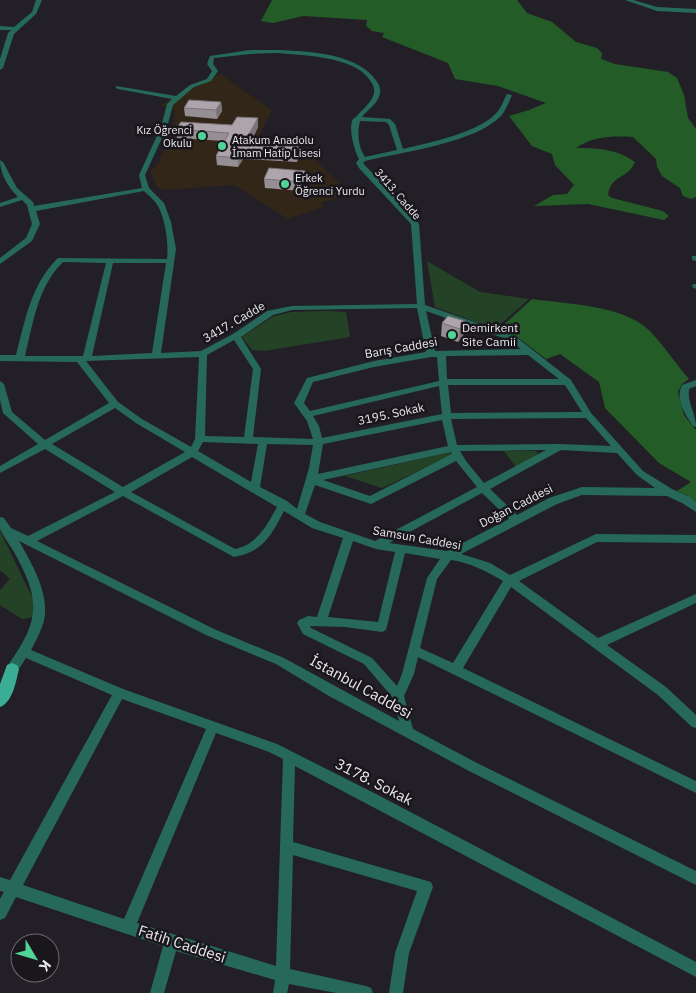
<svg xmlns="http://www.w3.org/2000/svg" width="696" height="993" viewBox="0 0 696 993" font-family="'IBM Plex Sans',sans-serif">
<rect width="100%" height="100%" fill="#222026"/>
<path fill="#312617" d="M220 74 272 110 255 144 303 148 350 194 320 203 324 207 288 219 234 185 165 190 157 187 150 171 158 164 170 135 175 115 174 110 160 105Z"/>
<g fill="#244326">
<path d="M427 261 480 292 529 299 495 329 435 307Z"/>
<path d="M328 311 346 312 350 337 264 351 252 350 242 337 272 317 291 312Z"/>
<path d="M504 451H536L539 455 516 467Z"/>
<path d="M451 452 452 455 382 488 345 476Z"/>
<path d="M0 531 33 599V617L22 619 0 605V590L10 579 0 570Z"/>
</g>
<g fill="#245c28">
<path d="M272 0H517L527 13 552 22 576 42 597 48 602 53 601 59 615 64 668 72 677 78 684 95 688 118 696 129V197L691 199 683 196 680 188 662 176 657 167 656 159 633 137C613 136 593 136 576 148 598 148 617 149 635 162 627 180 611 174 608 195L612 198 663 211 669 216 664 220 588 204 534 206 553 195 567 194 574 185 555 165 552 154 532 146 509 116 529 110 546 103 498 86 455 79 448 63 382 37 384 33 372 31 366 26 367 20 303 16 273 23 261 21Z"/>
<path d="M532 299C567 304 624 305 650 331 664 346 676 364 689 379L682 384 678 392 684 415 696 430V504L688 496 677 491 691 482 659 463 605 408 599 382 560 354 546 359 516 336 498 330Z"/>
</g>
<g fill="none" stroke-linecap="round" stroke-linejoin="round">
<g fill="#26695a" fill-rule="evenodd">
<path d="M36 0H42L36 14 14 34 3 68 0 70V59L8 33 11 30H0V26L14 27 32 12Z"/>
<path d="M625 0H633L657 7 696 9V13L657 11Z"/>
<path d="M250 50C284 50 353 48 375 79 378 83 381 87 380 93 379 103 367 110 362 117L390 119 395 124 403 149C428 143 482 132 498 111 502 106 504 99 507 94L512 95C509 102 506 110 501 116 475 143 402 152 365 161L363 163 419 224 425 305 515 336 571 380 591 413 643 471 672 489 690 497 696 503V512L682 503 667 496 582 495 557 504 461 554 490 563 510 575 596 534 696 535V543L597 542 519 581 598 638 696 594V603L607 645 666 687 696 715V728L692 727 658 695 511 587 463 668 696 781V793L418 657 414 674 404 696 413 729 477 763 696 871V885L469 771 329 696 276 664 206 635 19 541C32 564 50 594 44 621 41 631 36 641 31 650L123 689 277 744 376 794 696 962V977L295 766 293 842 431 882 433 887 409 953 403 993H389L395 953 417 891 293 855 290 969 366 986 371 988 373 993H336L289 984 287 993H273L275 980 176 951 164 993H150L163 946 16 897 5 918 0 920V899L4 892 0 891V877L10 880 112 695 26 658C21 665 17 676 8 673L6 669 8 665C40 621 41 600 14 552 10 545 3 536 0 529 0 526 0 520 0 517L4 518 11 528 28 536 115 492 45 449 0 473V466L38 444 3 413 0 400V381L4 384 12 412 45 440 109 403 77 362 0 361V355H16C25 321 31 284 58 258L167 259C169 244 165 215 156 203 153 199 148 195 144 191L36 211 40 224 32 241 0 264V258L26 238 32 224 27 205 22 200 0 207V203L18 197C8 187 0 174 0 160L3 162 17 188 33 202 34 206 142 188 139 175 161 127 167 104 172 99 118 89 116 88V86L176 96 190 85 207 79 212 71 207 64 210 56ZM275 53C301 55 353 56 369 79 372 83 375 87 374 93 373 101 361 111 356 117 355 118 354 118 353 119 348 127 354 150 359 159L356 163 359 168 411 224 417 304 292 306 267 311 233 334 201 351 161 353 176 249 171 222 164 203 149 188 145 175 167 127 173 105 194 87 211 81 218 71 213 64 214 58 250 54ZM360 121 386 122 389 125 397 150 365 157C358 146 357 133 360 121ZM63 262 106 263 83 356H25C33 323 38 286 63 262ZM113 263H166L152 353 92 356ZM417 308 426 352 374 361 307 378 294 403 307 421 313 439 253 437 261 369 241 337 273 315 292 310ZM426 311 509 340 521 349 435 351ZM234 340 253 369 244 437 205 436 207 355ZM528 355 559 379H447L446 356ZM199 357 195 439 191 447 142 419 118 402 86 361ZM431 357H437L439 381 310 411 304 403 313 382 374 367ZM448 385H565L582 412 451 413ZM439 386 442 414 322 438 319 426 313 416ZM115 408 136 423 185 452 123 487 52 444ZM586 418 611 446 559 444 457 445 451 419ZM442 420 448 446 318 474 323 444ZM203 442 258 444 251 482 198 451ZM267 444 313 445 309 468 297 509 287 501 260 487ZM546 450 484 483 466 461 460 451ZM561 450 617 453 637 475 655 488 582 487 549 498 517 515 490 489ZM451 452 452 454 370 496 323 480ZM192 457 277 507C267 525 257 545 235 549L131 492ZM456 461 477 487 375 541 320 522 305 514 315 485 371 504ZM482 493 509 519 447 551 389 543ZM123 496 234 557C263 552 271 536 284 511L312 528 343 538 317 617 308 616 299 620 297 623 303 634 364 664 393 698 399 721 284 658 214 629 37 541ZM353 541 376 549 395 552 378 622 328 617ZM405 553 440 559 427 578 402 674 397 686 372 658 311 628 310 626 345 627 382 632 386 630ZM451 560C471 563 486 571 503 581L453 663 420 648 437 579ZM122 699 206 729 124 919 23 885ZM216 733 269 752 283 759 276 966 137 923Z"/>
<path d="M692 256H696V261L692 260Z"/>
<path d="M693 284H696V289L692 287Z"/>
<path d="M696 380V386L689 389C687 403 696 413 696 427L693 426C685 414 675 399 682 385Z"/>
</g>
<path fill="#3aad94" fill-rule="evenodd" d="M12 663 17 665 19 669C16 681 13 702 0 707V684L7 665Z"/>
</g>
<g fill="#958e93">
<path d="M221 102 222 111 217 119 185 116 184 108Z"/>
<path d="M258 127 251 142 299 154 297 162 243 159 238 167 217 165 216 156 224 141 177 138 176 129Z"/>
<path d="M264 179 305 180 301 191 265 188Z"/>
<path d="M465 321 464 334 458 342 441 336 442 323Z"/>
</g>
<g fill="#797478">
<path d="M221 102 222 111 217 119 216 110Z"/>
<path d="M258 118V127L246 150 245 141Z"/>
<path d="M299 145V154L297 162 296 153Z"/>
<path d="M242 150 243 159 238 167V158Z"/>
<path d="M305 171V180L301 191V182Z"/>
<path d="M465 321 464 334 458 342 460 329Z"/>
</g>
<g fill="#ada5ab" stroke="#797478">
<path d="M189 100 221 102 216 110 184 108Z"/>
<path d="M237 117 258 118 245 141 299 145 296 153 242 150 238 158 216 156 229 133 176 129 181 122 232 125Z"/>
<path d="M269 168 305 171 301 182 264 179Z"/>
<path d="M448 316 465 321 460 329 442 323Z"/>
</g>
<g fill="#51d397" stroke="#19161c" stroke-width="2">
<circle cx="202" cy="136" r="5"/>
<circle cx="222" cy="146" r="5"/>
<circle cx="285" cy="184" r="5"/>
<circle cx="452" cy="335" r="5"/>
</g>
<g text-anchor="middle" stroke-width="5" stroke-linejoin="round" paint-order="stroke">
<g font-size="11" fill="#eae8ec" stroke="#19161c" text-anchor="start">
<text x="192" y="134" text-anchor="end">Kız Öğrenci<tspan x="192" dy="13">Okulu</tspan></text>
<text x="232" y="144">Atakum Anadolu<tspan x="232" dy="13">İmam Hatip Lisesi</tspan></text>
<text x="295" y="182">Erkek<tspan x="295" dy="13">Öğrenci Yurdu</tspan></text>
</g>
<g font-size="11" fill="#eae8ec" stroke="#19161c">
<text transform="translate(398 194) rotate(49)" y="4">3413. Cadde</text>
</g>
<g font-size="12" fill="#eae8ec" stroke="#19161c">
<text transform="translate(234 322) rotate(-30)" y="4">3417. Cadde</text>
<text transform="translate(401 348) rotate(-10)" y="4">Barış Caddesi</text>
<text transform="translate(391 414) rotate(-12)" y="4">3195. Sokak</text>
<text transform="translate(516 506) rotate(-27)" y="4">Doğan Caddesi</text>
<text transform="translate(417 538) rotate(10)" y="4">Samsun Caddesi</text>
</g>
<g font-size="12" fill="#eae8ec" stroke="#19161c" text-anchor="start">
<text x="462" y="332">Demirkent<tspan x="462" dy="14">Site Camii</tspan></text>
</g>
<g font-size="15" fill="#eae8ec" stroke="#19161c">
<text transform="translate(361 687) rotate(29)" y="5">İstanbul Caddesi</text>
<text transform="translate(374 782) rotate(27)" y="5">3178. Sokak</text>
<text transform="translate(182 944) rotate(18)" y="5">Fatih Caddesi</text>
</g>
</g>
<g transform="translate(35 958) rotate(128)"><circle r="24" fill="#19161c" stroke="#6d6a6f"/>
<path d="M0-4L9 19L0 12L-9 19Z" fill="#51d397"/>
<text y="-8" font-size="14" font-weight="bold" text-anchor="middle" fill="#eae8ec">K</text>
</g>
</svg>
